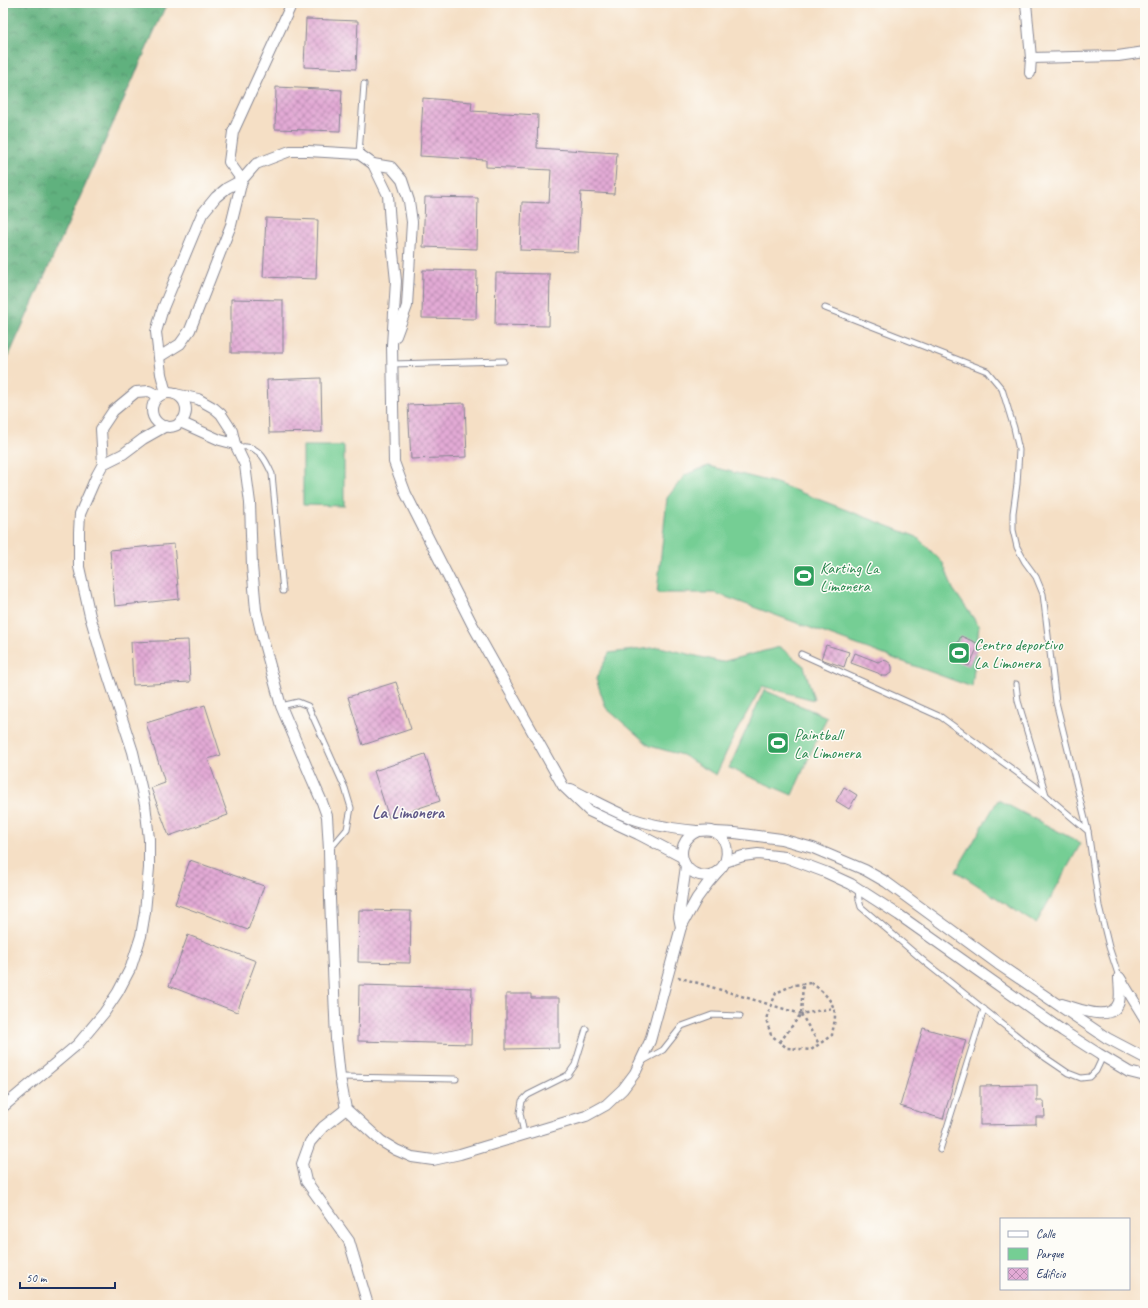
<svg xmlns="http://www.w3.org/2000/svg" width="1148" height="1308" viewBox="0 0 1148 1308" font-family="Caveat,sans-serif">
<defs>
<pattern id="forest-crowns" width="20" height="18" patternUnits="userSpaceOnUse"><rect width="20" height="18" fill="#60b17e"/><path d="M2 6a3 3 0 1 1 6 0M12 15a3 3 0 1 1 6 0" fill="none" stroke="#4e906a"/></pattern>
<pattern id="building-cross-hatch" width="8" height="8" patternUnits="userSpaceOnUse"><rect width="8" height="8" fill="#e3aad5"/><path d="M0 0l8 8M0 8l8-8" fill="none" stroke="#b78bb0"/></pattern>
</defs>
<rect width="100%" height="100%" fill="#fdfcf7"/>
<filter id="ink" filterUnits="userSpaceOnUse"><feTurbulence type="fractalNoise" baseFrequency=".025" numOctaves="2"/><feDisplacementMap in="SourceGraphic" scale="8" xChannelSelector="R" yChannelSelector="G"/><feConvolveMatrix kernelMatrix="1 2 1 2 8 2 1 2 1" color-interpolation-filters="sRGB"/></filter>
<filter id="wash" filterUnits="userSpaceOnUse"><feTurbulence type="fractalNoise" baseFrequency=".012" numOctaves="4" result="noise"/><feDisplacementMap in="SourceGraphic" scale="16" xChannelSelector="R" yChannelSelector="G"/><feGaussianBlur stdDeviation="0.9" result="paint"/><feColorMatrix in="noise" values="0 0 0 0 0 0 0 0 0 0 0 0 0 0 0 0 0 1.4 0 .05"/><feComposite in="paint" operator="in"/></filter>
<g filter="url(#wash)">
<rect width="100%" height="100%" fill="#f5dfc5"/>
<path fill="url(#forest-crowns)" stroke="#3e706e" d="M3 3H167L3 369Z"/>
<g fill="#75ce94" stroke="#487e79">
<path d="M303 446H344V506L303 505Z"/>
<path d="M708 466 776 483 917 537 943 563 953 589 979 626 972 687 715 593H657L667 498 685 475Z"/>
<path d="M660 647 721 662 780 647 804 666 814 700 762 686 735 734 716 775 682 755 650 746 606 708 596 679 609 653Z"/>
<path d="M764 690 827 717 792 795 729 768Z"/>
<path d="M998 800 1081 843 1036 924 956 871Z"/>
</g>
<g id="blocks">
<g fill="url(#building-cross-hatch)">
<path d="M306 19 358 21 356 69 304 67Z"/>
<path d="M276 87 342 90 340 131 275 129Z"/>
<path d="M423 98 472 102 471 111 538 115 537 148 617 153 614 194 581 192 578 252 520 250 522 202 549 203 551 170 486 167V160L420 156Z"/>
<path d="M425 197 478 198 477 249 423 247Z"/>
<path d="M266 218 318 220 316 279 263 277Z"/>
<path d="M423 270 477 271 476 319 422 318Z"/>
<path d="M496 273 550 274 549 326 495 325Z"/>
<path d="M231 299 283 300V353H231Z"/>
<path d="M321 378 322 432 269 433 267 380Z"/>
<path d="M465 403 467 457 411 459 408 405Z"/>
<path d="M174 544 179 599 115 606 110 550Z"/>
<path d="M961 636 979 644 969 666 950 659Z"/>
<path d="M188 640 190 682 133 685 131 642Z"/>
<path d="M826 645 849 652 844 667 821 659Z"/>
<path d="M855 653 878 662 882 660 887 661 891 664 892 667V672L887 676H882L878 673 851 663Z"/>
<path d="M396 682 411 729 363 745 348 697Z"/>
<path d="M205 705 221 755 208 759 228 815 169 836 151 788 165 783 146 723Z"/>
<path d="M425 754 440 801 389 818 374 771Z"/>
<path d="M844 787 857 795 849 809 836 801Z"/>
<path d="M190 860 264 886 248 930 175 904Z"/>
<path d="M359 910 411 911 410 963 358 962Z"/>
<path d="M188 935 256 961 237 1012 169 986Z"/>
<path d="M359 985 472 988 471 1044 358 1041Z"/>
<path d="M506 994H531V998H559V1048L506 1049Z"/>
<path d="M923 1028 966 1040 943 1119 900 1106Z"/>
<path d="M1037 1085V1101H1044L1045 1117H1036V1124L980 1125V1086Z"/>
</g>
</g>
</g>
<g filter="url(#ink)">
<use href="#blocks" fill-opacity="0" stroke="#888792" stroke-width="1"/>
<g fill="none" stroke-linecap="round" stroke-linejoin="round">
<g stroke="#888792" stroke-width="7">
<g id="service">
<path d="M359 154 364 84"/>
<path d="M825 308 987 371 1002 389 1014 428 1019 450 1017 484 1013 513V530L1017 547 1025 562 1036 577 1043 594 1056 702 1088 831"/>
<path d="M392 364 504 361"/>
<path d="M237 448C240 448 243 446 246 447 261 448 267 463 272 474L283 591"/>
<path d="M801 654 941 717 1034 785 1088 831 1099 906 1109 947 1119 977"/>
<path d="M1016 684 1018 701 1046 795"/>
<path d="M281 706 298 702 308 706 345 788 351 808 347 829 330 849"/>
<path d="M858 889 859 900 861 907 926 963 1040 1054 1068 1073 1081 1078 1090 1077 1096 1071 1103 1056"/>
<path d="M641 1062 663 1050 682 1026 712 1015 740 1016"/>
<path d="M340 1077 456 1079"/>
<path d="M524 1134 520 1113 522 1101 528 1095 568 1075 575 1065 586 1029"/>
<path d="M940 1150 984 1009"/>
</g>
</g>
<g stroke="#888792" stroke-width="12">
<g id="minor">
<path d="M1026 3 1031 58"/>
<path d="M1030 73 1031 58 1118 56 1145 52"/>
<path d="M373 164 388 195 390 224 396 281 392 345 394 462 406 494 472 624 563 786 589 811 638 834 682 857"/>
<path d="M159 357 180 344 190 330 231 225 242 180 229 162 233 132 292 3"/>
<path d="M166 393 161 374 156 332 163 308 202 214 216 197 227 188 242 180 256 164 290 151H308L359 154 373 164 391 167 402 180 409 201 412 222 407 306 396 336"/>
<circle cx="169" cy="410" r="17"/>
<path d="M175 394 198 399 214 408 221 414 232 431 235 444 245 465 250 503 252 566 256 610 263 640 281 706 311 777 322 802 327 816 329 850 330 899 336 1039 340 1077 346 1109 381 1141 396 1150 412 1157 433 1160 460 1154 586 1116 606 1105 623 1089 635 1073 650 1041 681 927 697 898 708 883 719 870"/>
<path d="M180 422 220 440 235 444"/>
<path d="M103 464 123 454 143 439 166 426"/>
<path d="M571 789C591 799 610 810 631 818 642 822 655 825 667 827 676 829 687 830 697 831 703 831 709 829 715 832 732 841 730 867 713 874 686 884 667 845 698 831"/>
<path d="M715 832 735 833 781 839 813 848 865 870 886 882 998 964 1107 1038 1145 1058"/>
<path d="M725 862 743 856 758 854 785 857 825 872 851 884 899 915 1063 1031 1099 1054 1129 1072 1145 1076"/>
<path d="M681 927 679 917 686 866"/>
<path d="M1120 978 1145 1019"/>
<path d="M1062 1004C1077 1008 1112 1024 1119 1002 1121 994 1119 985 1119 977"/>
<path d="M3 1107 78 1044 104 1013 118 992 131 967 141 936 145 912 149 868V839L145 804 133 752 103 660 90 616 79 567V532L80 514 97 475 103 464 101 429 113 411 136 392 149 391 159 396"/>
<path d="M346 1109 323 1127 310 1142 302 1164 306 1181 349 1241 368 1305"/>
</g>
</g>
<g stroke="#888792" stroke-width="2.5" stroke-dasharray="3 3" stroke-linecap="butt">
<path d="M678 977 801 1014 833 1008"/>
<path d="M811 983C822 990 834 1001 835 1015 835 1022 833 1028 832 1035L811 1050 787 1048 771 1035 766 1019 776 993 793 985Z"/>
<path d="M801 1014 819 1044"/>
<path d="M780 1042 801 1014 803 984"/>
</g>
<use href="#service" stroke="#fff" stroke-width="5"/>
<use href="#minor" stroke="#fff" stroke-width="10"/>
</g>
</g>
<defs>
<g id="stadium-square" transform="scale(1.15)"><rect x="-9" y="-9" width="18" height="18" rx="4" fill="#2e9e5b" stroke="#fdfcf7"/><path d="M0-5a6.5 5 0 1 0 0 10a6.5 5 0 1 0 0-10ZM-3.5-1.8h7v3.6h-7Z" fill="#fff"/></g>
</defs>
<g fill-rule="evenodd">
<use href="#stadium-square" x="804" y="576"/>
<use href="#stadium-square" x="959" y="653"/>
<use href="#stadium-square" x="778" y="743"/>
</g>
<g text-anchor="middle" stroke-width="3" stroke-linejoin="round" paint-order="stroke">
<g font-size="16" fill="#27864d" stroke="#fdfcf7" text-anchor="start">
<text x="820" y="573">Karting La<tspan x="820" dy="18">Limonera</tspan></text>
<text x="974" y="650">Centro deportivo<tspan x="974" dy="18">La Limonera</tspan></text>
<text x="794" y="740">Paintball<tspan x="794" dy="18">La Limonera</tspan></text>
</g>
<g font-size="17" font-weight="bold" fill="#615a88" stroke="#fdfcf7">
<text x="408" y="818">La Limonera</text>
</g>
</g>
<rect width="1148" height="1308" fill="none" stroke="#fdfcf7" stroke-width="16"/>
<rect x="1000" y="1218" width="130" height="72" fill="#fdfcf7" stroke="#a3aaba"/>
<rect x="1008" y="1231" width="20" height="6" fill="#ffffff" stroke="#a3aaba"/>
<text x="1036" y="1238" font-size="12" fill="#1b2f5e">Calle</text>
<rect x="1008" y="1248" width="20" height="12" fill="#75ce94" stroke="#a3aaba"/>
<text x="1036" y="1258" font-size="12" fill="#1b2f5e">Parque</text>
<rect x="1008" y="1268" width="20" height="12" fill="url(#building-cross-hatch)" stroke="#a3aaba"/>
<text x="1036" y="1278" font-size="12" fill="#1b2f5e">Edificio</text>
<path d="M20 1282v6h95v-6" fill="none" stroke="#1b2f5e" stroke-width="2"/>
<text x="26" y="1282" font-size="12" fill="#1b2f5e" stroke="#fdfcf7" stroke-width="3" paint-order="stroke">50 m</text>
</svg>
